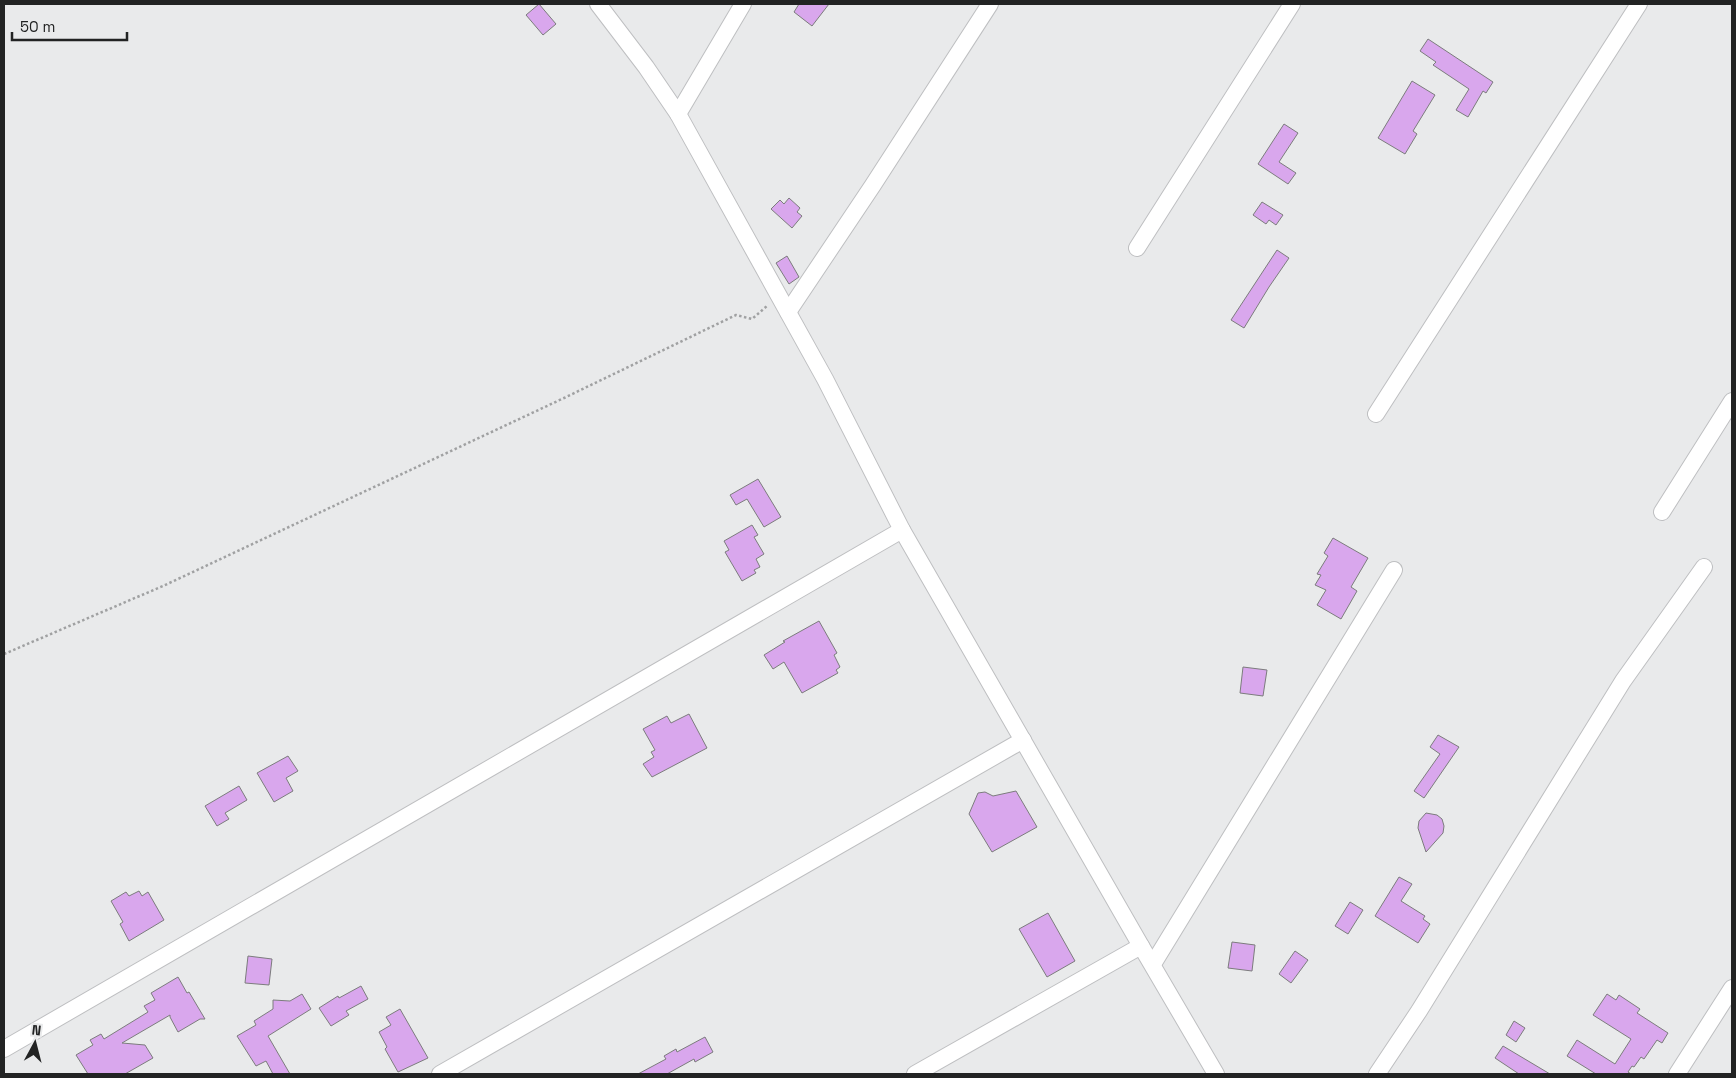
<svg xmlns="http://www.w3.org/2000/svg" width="1736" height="1078" viewBox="0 0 1736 1078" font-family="'Space Grotesk',sans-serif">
<rect width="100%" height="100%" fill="#e9eaeb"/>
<g fill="#d9a7ed" stroke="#7c7c7d">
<path d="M539 4 556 24 543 35 526 15Z"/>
<path d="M799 4H829L812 26 794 12Z"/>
<path d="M1428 39 1493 82 1486 93 1483 91 1468 117 1456 110 1469 89 1433 65 1436 62 1420 51Z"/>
<path d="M1412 81 1435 95 1413 131 1417 134 1405 154 1378 138Z"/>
<path d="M1284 124 1298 133 1279 162 1296 173 1288 184 1258 164Z"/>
<path d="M789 198 800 208 797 212 802 216 792 228 771 209 780 200 784 204Z"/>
<path d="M1262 202 1283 215 1276 225 1269 220 1266 224 1253 215Z"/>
<path d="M1277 250 1289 258 1269 287 1244 328 1231 320Z"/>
<path d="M787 256 799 277 789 284 776 263Z"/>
<path d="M758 479 781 517 764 527 747 499 736 505 730 495Z"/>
<path d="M752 525 758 535 754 537 764 554 756 559 760 567 754 570 756 573 742 581 725 552 729 550 724 541Z"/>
<path d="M1333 538 1368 558 1351 587 1357 591 1341 619 1317 605 1326 590 1315 585 1321 575 1317 574 1328 556 1324 553Z"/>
<path d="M819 621 837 653 834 655 840 667 836 670 838 673 802 693 784 662 773 669 764 655 785 642 783 641Z"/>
<path d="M1243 667 1267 670 1263 696 1240 693Z"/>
<path d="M689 714 707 748 652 777 643 764 654 757 651 752 655 750 643 729 667 716 671 723Z"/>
<path d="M1438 735 1459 747 1424 798 1414 791 1440 754 1430 747Z"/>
<path d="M288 756 298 771 286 778 293 791 274 802 257 773Z"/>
<path d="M239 786 247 800 225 813 229 819 217 826 205 806Z"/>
<path d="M1016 791 1037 827 992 852 969 814 978 793 985 792 993 796Z"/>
<path d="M1426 813 1437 815 1442 819 1444 826 1443 833 1426 852 1418 828 1419 821Z"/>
<path d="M1399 877 1412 884 1401 901 1425 916 1423 919 1430 924 1418 943 1375 916Z"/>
<path d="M139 891 142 896 148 892 164 920 129 941 120 924 123 922 111 901 126 892 129 896Z"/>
<path d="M1350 902 1363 910 1348 934 1335 926Z"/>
<path d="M1048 913 1075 961 1047 977 1019 929Z"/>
<path d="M1232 942 1255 945 1252 971 1228 968Z"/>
<path d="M1295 951 1308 960 1291 983 1279 974Z"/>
<path d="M248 956 272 959 269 985 245 983Z"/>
<path d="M178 977 187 993 189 992 205 1019H200L178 1032 170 1017V1015L122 1043 145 1045 153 1058 125 1074H88L76 1055 93 1045 90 1040 101 1034 104 1039 148 1012 144 1006 155 1000 151 993Z"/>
<path d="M361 986 368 999 346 1011 349 1015 331 1026 319 1008 338 996 339 998Z"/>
<path d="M302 994 311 1009 268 1036 290 1074H273L266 1061 256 1066 237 1036 256 1025 254 1021 273 1009V1000L290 1001Z"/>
<path d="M1607 994 1616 1000 1619 995 1640 1009 1637 1013 1668 1033 1662 1043 1657 1040 1644 1059 1641 1057 1634 1067 1632 1066 1628 1072 1631 1074H1596L1567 1056 1577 1040 1615 1064 1631 1039 1593 1015Z"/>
<path d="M400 1009 428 1058 398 1072 385 1049 387 1047 379 1032 391 1025 386 1017Z"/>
<path d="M1514 1021 1525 1028 1516 1042 1506 1035Z"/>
<path d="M705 1037 713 1052 695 1062 694 1059 667 1074H638L666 1059 664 1056 676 1049 677 1052Z"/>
<path d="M1503 1046 1550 1074H1519L1495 1058Z"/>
</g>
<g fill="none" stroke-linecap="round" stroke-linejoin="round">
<g stroke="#bebfc1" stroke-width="18">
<g id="minor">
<path d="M598 4 646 67 678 114 825 379 902 530 1141 946 1216 1074"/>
<path d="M678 114 743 4"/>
<path d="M1137 248 1292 4"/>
<path d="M788 312 873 185 990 4"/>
<path d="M1376 414 1639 4"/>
<path d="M1662 512 1732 401"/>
<path d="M1153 964 1394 570"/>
<path d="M4 1049 902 530"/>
<path d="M440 1074 1023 740"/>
<path d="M915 1074 1141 946"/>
<path d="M1377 1074 1419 1011 1623 681 1704 567"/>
<path d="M1677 1074 1732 988"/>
</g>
</g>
<path stroke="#a0a1a2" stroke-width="2.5" stroke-dasharray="2.5 2.5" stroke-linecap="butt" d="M4 654 163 586 564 398 736 315 752 319 767 306"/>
<use href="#minor" stroke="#fff" stroke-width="16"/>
</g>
<rect width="1736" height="1078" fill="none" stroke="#222323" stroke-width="10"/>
<g transform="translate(35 1043) rotate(7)" stroke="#e9eaeb" stroke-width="4" paint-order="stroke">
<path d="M0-4L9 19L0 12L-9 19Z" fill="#222323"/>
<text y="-8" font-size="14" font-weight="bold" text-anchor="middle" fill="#222323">N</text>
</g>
<path d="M12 32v8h115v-8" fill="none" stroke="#222323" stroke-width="2.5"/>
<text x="20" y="32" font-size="15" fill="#222323" stroke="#e9eaeb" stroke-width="4" paint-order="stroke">50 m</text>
</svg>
